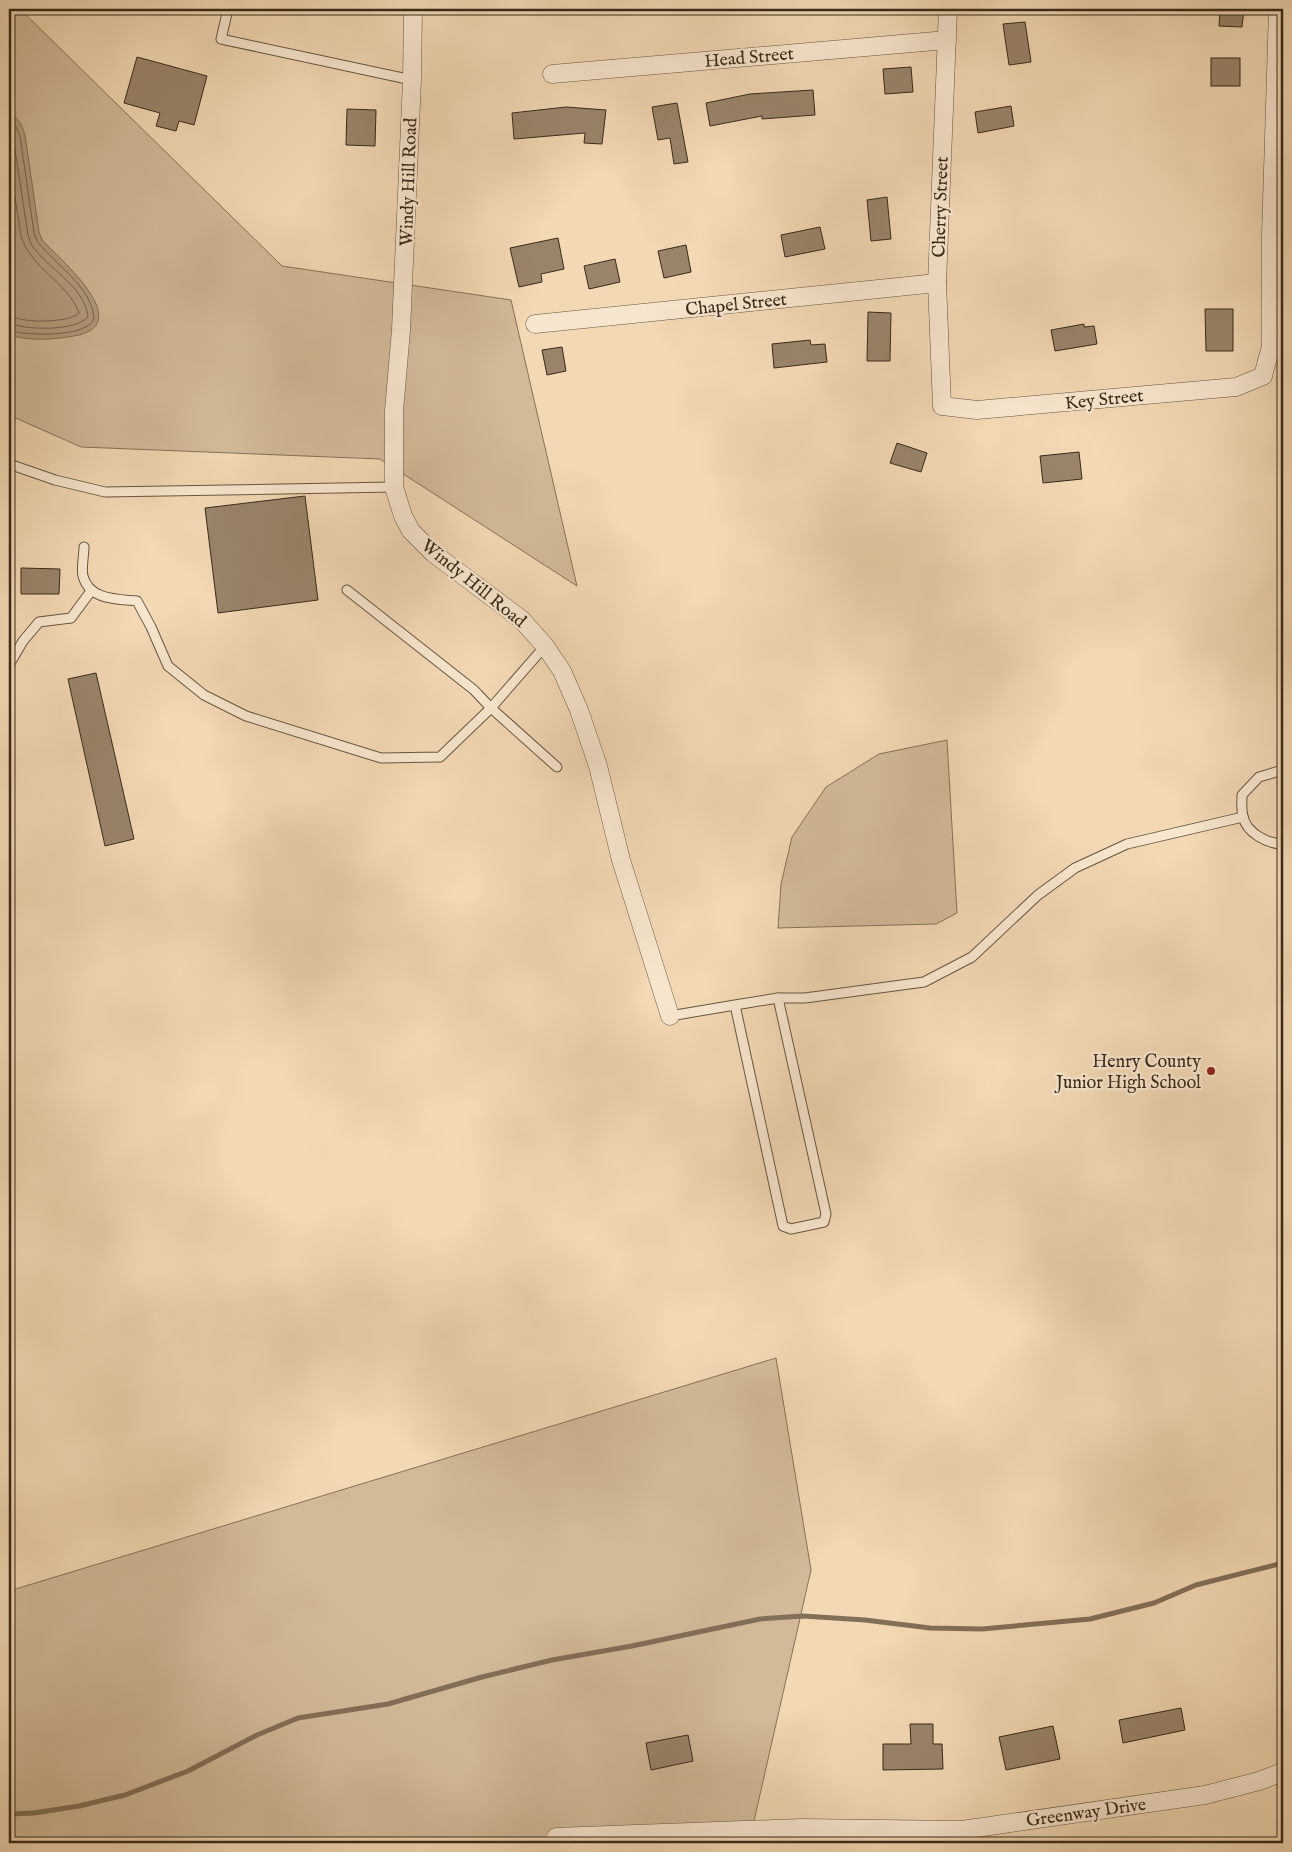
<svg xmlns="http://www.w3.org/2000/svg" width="1292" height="1852" viewBox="0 0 1292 1852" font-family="'IM FELL English',serif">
<rect width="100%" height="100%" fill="#f2d8b3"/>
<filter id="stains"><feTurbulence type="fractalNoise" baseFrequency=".004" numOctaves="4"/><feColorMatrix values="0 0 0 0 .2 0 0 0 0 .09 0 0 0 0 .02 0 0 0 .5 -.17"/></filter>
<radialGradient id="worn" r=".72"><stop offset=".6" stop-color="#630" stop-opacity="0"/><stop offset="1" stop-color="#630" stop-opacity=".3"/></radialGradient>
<g fill="#d2ba99" stroke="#85725a">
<path d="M9 9H20L282 266 511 300 577 586 380 459 81 447 9 415Z"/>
<path d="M947 740 957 913 936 924 778 928 781 884 792 837 826 787 879 754Z"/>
<path d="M776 1358 811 1570 749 1843H9V1591Z"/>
</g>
<path fill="#b39d7f" stroke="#826f57" d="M9 108 21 124 25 135 39 232 42 240C60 259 138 325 74 336 52 340 30 341 9 335Z"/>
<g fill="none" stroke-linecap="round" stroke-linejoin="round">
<g stroke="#76644c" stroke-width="1">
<path d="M9 117 16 127 20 136 34 233 37 241C55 265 92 286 94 319 86 336 41 335 24 333 19 333 14 331 9 330"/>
<path d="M9 127 13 137 28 235 31 244C47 269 85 286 88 317 76 330 41 329 25 327 19 326 14 324 9 324"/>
<path d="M9 158 21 236C30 268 68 282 79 313 70 322 37 322 25 320 19 319 14 317 9 316"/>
</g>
<path stroke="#826f57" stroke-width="5" d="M9 1814 34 1813 79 1806 125 1795 188 1771 257 1735 298 1718 388 1704 482 1677 552 1660 632 1646 760 1619 803 1616 865 1620 930 1628 982 1629 1090 1619 1154 1603 1196 1585 1283 1563"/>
</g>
<g fill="#99846a" stroke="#382a1a">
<path d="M1220 9H1244L1242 27 1219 26Z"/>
<path d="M1025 22 1031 62 1009 65 1003 24Z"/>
<path d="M137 57 207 76 194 125 179 121 176 131 156 126 160 113 124 103Z"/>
<rect x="1211" y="58" width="29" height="28"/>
<path d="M911 67 913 92 885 94 883 69Z"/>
<path d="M813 90 815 115 762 119V116L710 126 706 103 750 94Z"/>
<path d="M677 103 688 162 674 164 670 138 658 140 652 107Z"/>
<path d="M1011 106 1014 126 978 133 975 112Z"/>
<path d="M566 107 606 110 602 144 584 143 585 133 514 139 512 113Z"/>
<path d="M347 109 376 110 375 146 346 145Z"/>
<path d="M887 197 891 239 871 241 867 200Z"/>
<path d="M820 227 825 249 785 257 781 235Z"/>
<path d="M558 238 564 269 541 274 542 282 519 287 510 248Z"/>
<path d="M686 245 691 272 664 278 658 251Z"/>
<path d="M615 259 620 282 589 289 584 266Z"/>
<path d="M1205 309H1233V351H1206Z"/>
<path d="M868 312 891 313 890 361H867Z"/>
<path d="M1084 324V327L1094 326 1097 344 1055 351 1051 330Z"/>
<path d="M810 340 811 345 825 344 827 362 774 368 772 344Z"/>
<path d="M562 347 566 371 547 375 542 350Z"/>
<path d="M897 443 927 453 921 472 890 463Z"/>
<path d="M1079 452 1082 479 1043 483 1040 456Z"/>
<path d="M305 496 318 600 218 613 205 508Z"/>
<path d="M21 568 60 569 59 594H21Z"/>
<path d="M96 673 134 839 105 846 68 679Z"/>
<path d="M1181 1708 1185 1730 1123 1743 1119 1720Z"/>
<path d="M910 1724H933V1744H942L943 1769 883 1770V1744H911Z"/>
<path d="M1053 1726 1060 1759 1006 1770 999 1737Z"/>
<path d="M688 1735 693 1761 651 1770 646 1743Z"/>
</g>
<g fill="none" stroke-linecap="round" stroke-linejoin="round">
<g stroke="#665640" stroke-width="11">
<g id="lane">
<path d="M228 9 221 39 412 80"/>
<path d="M9 464 55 480 105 492 394 487"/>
<path d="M84 547C84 555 81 568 83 576 89 600 117 599 137 601L151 627 168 666 204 695 246 716 381 758 440 757 491 708 545 646"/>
<path d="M347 590 474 690 491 708 557 767"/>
<path d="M9 665 23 641 39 622 71 618 91 591"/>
<path d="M1283 770 1259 777 1242 795C1242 802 1241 809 1243 816 1246 833 1268 844 1283 844"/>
<path d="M778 998H805L924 982 972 957 1038 895 1075 868 1127 844 1243 817"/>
<path d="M670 1016 735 1005 783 1226 791 1229 824 1222 826 1214 778 998 735 1005"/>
</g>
</g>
<g stroke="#665640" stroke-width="19">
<g id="street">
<path d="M413 9 412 80 401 330 394 411V487L403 516 411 531 433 553 521 619 545 646 562 671 579 710 598 766 621 860 670 1016"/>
<path d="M948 9 937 283 942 406 977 410 1236 387 1263 376 1271 346V235L1278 9"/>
<path d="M552 74 947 40"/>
<path d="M535 324 937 283"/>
<path d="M556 1837 801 1828 962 1830 1205 1795 1259 1781 1283 1772"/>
</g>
</g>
<use href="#lane" stroke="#f7e6ce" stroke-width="9"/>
<use href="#street" stroke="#f7e6ce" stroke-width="18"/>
</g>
<circle fill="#8f2418" stroke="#f7e6ce" stroke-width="2" cx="1211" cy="1071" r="5"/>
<g text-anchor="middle" stroke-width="4.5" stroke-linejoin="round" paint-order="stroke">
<g font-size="18" fill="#382a1a" stroke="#f7e6ce">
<text transform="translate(749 57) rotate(-5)" y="6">Head Street</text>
<text transform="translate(408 182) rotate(-88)" y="6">Windy Hill Road</text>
<text transform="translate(940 207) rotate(-88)" y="6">Cherry Street</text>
<text transform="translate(736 304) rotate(-6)" y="6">Chapel Street</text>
<text transform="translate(1104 399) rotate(-6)" y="6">Key Street</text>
<text transform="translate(474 583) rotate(39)" y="6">Windy Hill Road</text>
<text transform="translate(1086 1812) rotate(-8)" y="6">Greenway Drive</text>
</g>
<g font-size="18" fill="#382a1a" stroke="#f7e6ce" text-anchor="end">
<text x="1201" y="1067">Henry County<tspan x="1201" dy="21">Junior High School</tspan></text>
</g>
</g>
<rect width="1292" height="1852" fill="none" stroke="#f2d8b3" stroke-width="30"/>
<rect x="10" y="10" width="1272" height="1832" fill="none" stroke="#382a1a" stroke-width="2.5"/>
<rect x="15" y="15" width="1262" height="1822" fill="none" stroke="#382a1a"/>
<rect width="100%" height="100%" filter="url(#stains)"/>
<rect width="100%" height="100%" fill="url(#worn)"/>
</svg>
